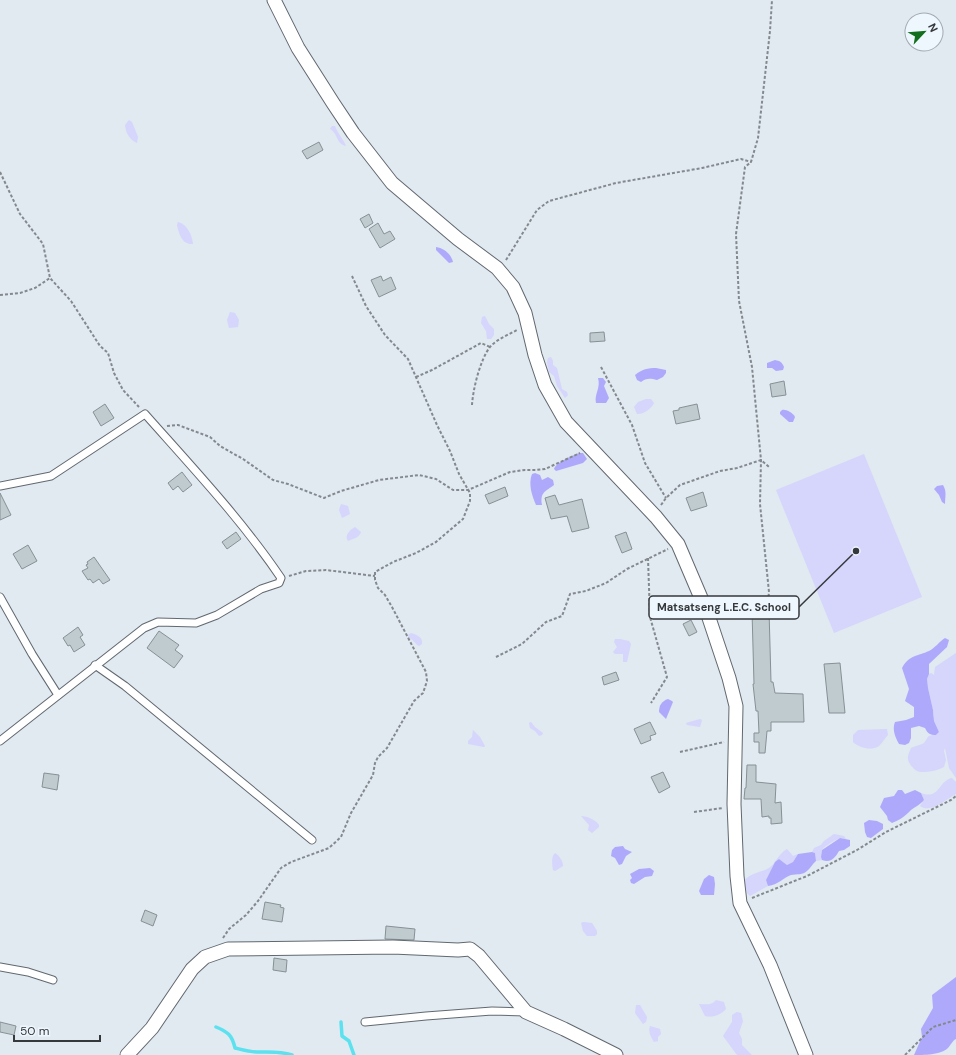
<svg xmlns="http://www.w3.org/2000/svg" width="956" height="1055" viewBox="0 0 956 1055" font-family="'DM Sans',sans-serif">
<rect width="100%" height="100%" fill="#e1e9f1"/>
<g fill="#d6d5fc">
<path d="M129 120 132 122 138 137 137 143C129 139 126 133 125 125Z"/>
<path d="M332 126H335C338 134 344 140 346 146 336 144 338 133 330 129Z"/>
<path d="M178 222C187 224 192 235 193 244 182 245 179 234 177 225Z"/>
<path d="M230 312 235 313 239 320 238 327 229 328 227 320Z"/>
<path d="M485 316 489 324 494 329V335L491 339H487L486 331 481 323 482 317Z"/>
<path d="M551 357 553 361V365L557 368 562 389 567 392 568 395 565 398 557 386 554 376 549 372 547 362 548 358Z"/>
<path d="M646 399H651L654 403C651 409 644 414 637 414L634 407 638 402Z"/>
<path d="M864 454 922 597 834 633 776 490Z"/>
<path d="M341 504 348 506 350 514 342 518 339 510Z"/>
<path d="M355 527 361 532C359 538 354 538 348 541 344 535 350 530 355 527Z"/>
<path d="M411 633C417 635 423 637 422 644L419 646C415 644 414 640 409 638L408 635Z"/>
<path d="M615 639H620L629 641 631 644 627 662H623V654H615L613 652 617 647 614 642Z"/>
<path d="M956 653V778L949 768 945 748 944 751 946 760 944 767C939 770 929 772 922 772 916 773 907 763 908 757 908 754 910 751 911 748 915 746 921 745 924 743 929 737 926 735 936 735L939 732 934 721V715L928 688 927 679 929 674 931 673 934 675 935 667Z"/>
<path d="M700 719 702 720 700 727 687 725 686 723Z"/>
<path d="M531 722 535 727 543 733 542 735 539 736 535 731 530 728 529 723Z"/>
<path d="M887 729 888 735C885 738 882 743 879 746 871 751 860 748 853 742V735L858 730Z"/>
<path d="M473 730 480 737 485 746 484 747 468 744V741L472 737Z"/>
<path d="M952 778 956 782V794C946 799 931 814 920 806L924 800 921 793C940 800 938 781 952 778Z"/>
<path d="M581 816C587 816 596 820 599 825V827L592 833 588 830 589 825Z"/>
<path d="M834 834 844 836 846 839 840 838C837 839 823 847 822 850 821 852 821 857 822 860L816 861 815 853 812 852 814 848 821 845 824 841Z"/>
<path d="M787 849 793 856 798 854 793 862 787 865 779 859 775 862 766 880 768 886 750 896 747 893 744 881C750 873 760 873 769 868 776 863 778 854 787 849Z"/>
<path d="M555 853C559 855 563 861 563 866L555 871 553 870C552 865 551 856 555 853Z"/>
<path d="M583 922 592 923 597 931V934L595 936H587L583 931 581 923Z"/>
<path d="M716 1000 724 1002 726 1009C720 1015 713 1018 705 1016L699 1004C706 1004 711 1006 716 1000Z"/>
<path d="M636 1005H640L647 1017 646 1022 643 1024 635 1013Z"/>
<path d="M737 1012 741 1013 743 1021 739 1033 742 1039V1045L752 1055H737L723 1036 732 1022V1015Z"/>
<path d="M650 1026 660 1029 661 1034 658 1037V1041L654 1042C651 1037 648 1032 650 1026Z"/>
</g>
<g fill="#afa9fb">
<path d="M436 247C444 248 451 254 453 262L449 263 436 250Z"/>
<path d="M775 360C780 361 782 362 784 367L783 370 776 371 772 368H767V363Z"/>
<path d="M656 368 666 370V373L663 377 657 380C650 378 646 378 641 382L637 380 635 375C642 369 648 368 656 368Z"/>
<path d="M598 378H603L606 382 604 386 609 398 606 403H596C594 394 601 388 598 378Z"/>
<path d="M782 410C786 409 793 413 795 417L793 422H789L780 414V412Z"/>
<path d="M579 453H583L587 459 583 463 556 471 554 469C556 462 572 456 579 453Z"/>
<path d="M535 473 540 475 542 480 548 477 553 480 554 485C545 492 540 492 542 505H536C532 496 528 484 532 474Z"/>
<path d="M943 485C947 492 945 496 945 504L942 502 939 495 934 489 937 486Z"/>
<path d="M945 638 949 640 947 647 929 664V674L927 679 928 688 933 710 934 721 939 732 936 735C930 735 928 734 925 728L919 726 911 728V738L909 743 905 745 899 744C895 737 892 729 895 722L906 720 914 717V707L905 701 909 689 902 668C909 655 918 656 929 651 935 648 939 642 945 638Z"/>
<path d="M668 699 672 701 673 702 666 719 659 712C659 705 662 701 668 699Z"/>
<path d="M898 790H902L905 794 915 790 921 793 924 800C920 805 916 806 911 810 905 816 900 820 892 823L888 820 887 816 880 807 884 798 894 796Z"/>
<path d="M869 820 877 821 883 824V829L871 838 867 837 865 832 864 823Z"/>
<path d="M840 838 850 840V846L844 850 839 851C835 858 831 863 822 860L821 857 822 850Z"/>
<path d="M623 846 625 849 632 852 626 856 622 864 619 865 615 858 611 856 612 850 615 847Z"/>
<path d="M812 852 815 853 816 861C812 864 811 868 807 871 803 875 797 874 791 875 783 878 778 885 768 886L766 880 775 862 779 859 787 865 793 862 798 854Z"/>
<path d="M650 868 654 871 652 876 645 877 634 884 631 883 630 880 632 878 630 874 639 869Z"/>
<path d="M709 875 714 877 715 884 714 895H701L699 891 704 879Z"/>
<path d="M956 977V1039C952 1041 951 1045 948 1048 941 1055 923 1055 914 1055L922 1037 921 1029 933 1008 932 995Z"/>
</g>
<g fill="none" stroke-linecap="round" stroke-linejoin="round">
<g stroke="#5ce1ef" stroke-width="3.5">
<path d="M341 1022 342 1036 349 1041 354 1055"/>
<path d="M216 1027C228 1032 232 1035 235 1048 243 1050 250 1052 257 1052 270 1052 280 1051 292 1055"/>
</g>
</g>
<g fill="#c0cbd0" stroke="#869195">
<path d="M319 142 323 150 307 159 302 151Z"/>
<path d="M369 214 373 223 365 228 360 219Z"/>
<path d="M378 223 384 234 390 231 395 239 380 248 369 229Z"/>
<path d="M381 276 383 281 391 277 396 289 379 297 371 280Z"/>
<path d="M604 332 605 341 590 342V333Z"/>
<path d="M784 381 786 395 772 397 770 384Z"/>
<path d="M105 404 114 418 101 426 93 412Z"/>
<path d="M697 404 700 419 676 424 673 411 679 410V408Z"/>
<path d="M182 472 192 485 183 492 178 486 173 490 168 483Z"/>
<path d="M505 487 508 496 489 504 485 495Z"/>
<path d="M703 492 707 506 691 511 686 498Z"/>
<path d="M0 493 11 515 0 520Z"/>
<path d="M555 495 559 505 582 499 589 528 572 532 567 516 551 519 545 498Z"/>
<path d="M236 532 241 539 227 549 222 542Z"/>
<path d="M626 532 632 549 622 553 615 536Z"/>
<path d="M28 545 37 561 22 569 13 554Z"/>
<path d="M94 557 110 580 103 584 99 579 93 583 90 579 88 580 82 571 88 568 86 565 88 564 87 562Z"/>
<path d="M769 610 771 682H773L775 693 803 694 804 722H771V731H767L765 753H759V742H754V733H759L758 711H756L753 684H754L752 611Z"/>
<path d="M691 620 697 632 689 636 683 624Z"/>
<path d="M78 627 83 635 80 637 85 645 74 652 70 645 68 646 63 638Z"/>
<path d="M159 631 179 645 175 650 183 656 174 668 147 648Z"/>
<path d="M840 663 845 713H829L824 664Z"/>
<path d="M616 672 619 680 604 685 602 677Z"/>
<path d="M650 722 656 734 650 736 651 740 641 744 634 729Z"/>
<path d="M747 765H756V782L776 784 775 803 781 802 782 823 771 824V818H769V816L762 817 761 799H744L745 788H746Z"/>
<path d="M663 772 670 787 659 793 651 777Z"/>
<path d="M44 773 59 775 57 790 42 787Z"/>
<path d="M265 902 281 905 280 907 284 908 282 922 262 919Z"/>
<path d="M145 910 157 915 153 926 141 921Z"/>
<path d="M386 926 415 929 414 940 385 939Z"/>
<path d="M274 958 287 960 286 972 273 970Z"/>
<path d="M0 1022 16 1026 14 1035 0 1032Z"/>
</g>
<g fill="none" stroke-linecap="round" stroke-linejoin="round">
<g stroke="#61686f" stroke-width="9">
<g id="lane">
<path d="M0 486 51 476 145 414C192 467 241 519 281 578L279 583 261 589 217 615 196 623 158 622 144 628 0 741"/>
<path d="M0 597 32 654 58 695"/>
<path d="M95 665 125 686 312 840"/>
<path d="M0 967 28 972 53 980"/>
<path d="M365 1022 426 1016 492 1011 526 1012"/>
</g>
</g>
<g stroke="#61686f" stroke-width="15">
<g id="street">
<path d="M274 0 298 48 333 103 353 133 392 183 458 239 497 268 513 287 525 313 535 355 545 385 566 422 656 517 678 544 707 612 729 678 736 706 734 804 737 876 740 903 770 965 806 1055"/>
<path d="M127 1055 152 1028 192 969 205 957 228 949 393 947 458 950 470 949 479 956 526 1012 564 1029 616 1055"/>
</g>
</g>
<g stroke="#84898e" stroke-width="2" stroke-dasharray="3 2" stroke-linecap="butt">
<path d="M0 172 20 214 43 244 50 278 71 301 100 346 108 353 114 373 123 390 139 407"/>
<path d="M506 260 537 210 549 201 616 183 702 168 741 159 751 162"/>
<path d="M0 295 20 293 35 288 50 278"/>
<path d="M601 367 632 425 645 463 666 498"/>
<path d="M416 377 432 370 481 343 490 347"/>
<path d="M472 405C473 389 480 360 490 347 497 339 508 335 517 330"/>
<path d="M167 426 178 425 210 437 220 446 243 459 273 480 288 484 324 498 341 491 379 480 419 475 436 479 453 490H468L510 472 525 470H536L545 469 580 453"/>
<path d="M661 505 666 498 680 485 720 471 737 468 761 460 769 467"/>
<path d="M648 558 650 617 667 677 651 703"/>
<path d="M289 576 306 571 326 570 375 576"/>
<path d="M718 610 768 601 769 592 760 504 761 460 752 367 739 301 736 234 745 167 751 162 758 138 770 31 772 0"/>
<path d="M496 657 522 644 546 622 562 616 570 594 586 591 606 583 627 569 668 549"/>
<path d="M680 752 724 742"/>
<path d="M694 812 723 808"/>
<path d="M752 898 807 876 857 850 886 832 951 800 956 796"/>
<path d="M223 938 229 929 246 915 258 901 281 868 291 862 329 848 341 837 351 813 373 775 375 763 378 757 387 748 414 701 423 693 427 681 426 672 392 607 385 595 378 588 375 580V572L393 562 416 553 436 542 463 519 470 501V493L459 474 450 451 437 425 408 359 385 335 366 306 352 276"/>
<path d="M905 1055 933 1027 956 1020"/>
</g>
<use href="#lane" stroke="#fff" stroke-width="7"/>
<use href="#street" stroke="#fff" stroke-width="13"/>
</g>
<path fill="none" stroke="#36393c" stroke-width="1.5" d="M856 551L799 607"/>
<circle fill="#36393c" stroke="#eef7fe" stroke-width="1.5" cx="856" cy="551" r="4"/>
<rect fill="#eef7fe" stroke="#36393c" stroke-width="1.5" x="649" y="596" width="150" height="23" rx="4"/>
<g font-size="11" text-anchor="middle" font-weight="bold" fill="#36393c">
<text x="724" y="611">Matsatseng L.E.C. School</text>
</g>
<g transform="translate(924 32) rotate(64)"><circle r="19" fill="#eef7fe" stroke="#a4abb0"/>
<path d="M0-3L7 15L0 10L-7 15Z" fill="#116f1d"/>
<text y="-6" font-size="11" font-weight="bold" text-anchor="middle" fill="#36393c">N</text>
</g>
<path d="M14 1035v6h86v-6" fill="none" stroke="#36393c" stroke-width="2"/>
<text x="20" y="1035" font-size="12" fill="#36393c" stroke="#eef7fe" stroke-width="3" paint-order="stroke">50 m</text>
</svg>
